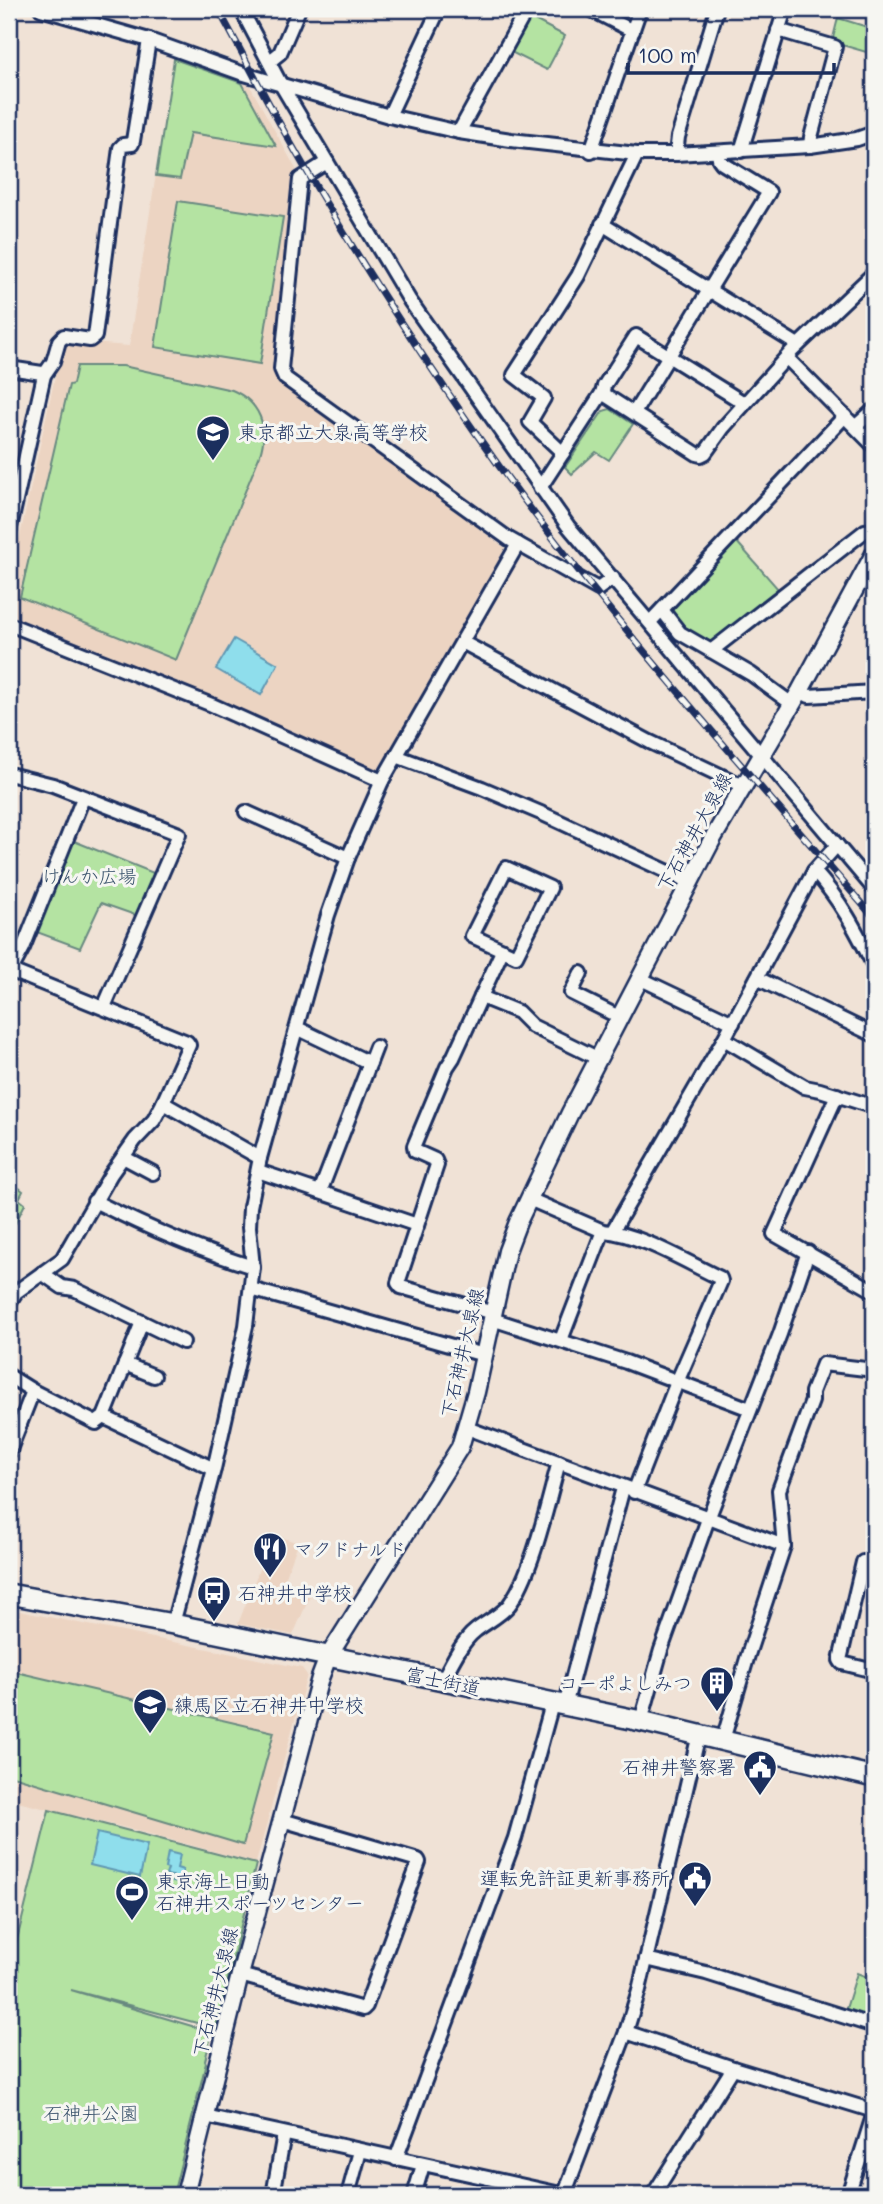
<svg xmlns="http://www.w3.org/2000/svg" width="883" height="2204" viewBox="0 0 883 2204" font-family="Mali,'Klee One',sans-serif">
<rect width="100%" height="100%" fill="#f0e2d6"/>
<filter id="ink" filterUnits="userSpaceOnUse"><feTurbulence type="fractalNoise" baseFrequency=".0143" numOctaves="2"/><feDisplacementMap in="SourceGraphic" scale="14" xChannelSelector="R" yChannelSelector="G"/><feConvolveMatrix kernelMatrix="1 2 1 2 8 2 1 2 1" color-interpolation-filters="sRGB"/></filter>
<g filter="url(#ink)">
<g fill="#ecd4c2">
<path d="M174 59 250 86 296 169 276 376 505 548 382 772 377 773 215 700 9 617V586L62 345 66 341 129 346Z"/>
<path d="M270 1533 298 1543 282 1587 310 1596 293 1635 238 1624 259 1570Z"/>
<path d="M9 1609 302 1668 307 1675 256 1863 135 1830 9 1800Z"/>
</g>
<g fill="#b4e3a2" stroke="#688980" stroke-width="2">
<path d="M527 16 565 36 547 70 509 51Z"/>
<path d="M838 18 874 29 873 54 832 42Z"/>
<path d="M174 59 242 83 276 146 190 133 180 179 156 176Z"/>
<path d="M178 201 283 217 260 364 155 347Z"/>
<path d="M77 366H123L232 390C260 402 269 427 260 455L176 660 20 597 69 385 73 384Z"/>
<path d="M610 409 633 424 609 460 596 452 572 474 565 467 603 411Z"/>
<path d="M736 541 779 590 711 643 684 630 671 613V609Z"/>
<path d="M74 841 156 874 138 916 101 903 80 948 34 931Z"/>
<path d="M9 1180 23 1191 19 1199 25 1204 15 1224 9 1220Z"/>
<path d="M16 1672 274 1732 243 1845 9 1775V1700Z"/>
<path d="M49 1810 256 1864 216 2028 71 1990 212 2032 205 2061 206 2063 173 2195H9V1972Z"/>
<path d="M869 1970 874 1971V2022L845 2012 857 1973 867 1977Z"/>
</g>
<g fill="#8fdeec" stroke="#6198b3" stroke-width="2">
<path d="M234 639 278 664 261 695 216 669Z"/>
<path d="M97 1833 147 1845 140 1877 90 1865Z"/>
<path d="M168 1852 180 1855 177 1868 183 1870 179 1883 172 1882 173 1876 166 1875 168 1869 165 1868Z"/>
</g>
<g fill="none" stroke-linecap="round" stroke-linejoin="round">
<g stroke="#1b2f5e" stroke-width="18">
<g id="street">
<path d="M41 9 149 40 241 73 389 116 459 132 511 140 637 154H676L810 146 857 139 874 133"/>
<path d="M241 9 280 83 410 301 568 526 874 889"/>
<path d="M590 9 633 31"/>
<path d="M778 30 835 47 811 137 810 146"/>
<path d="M270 61 280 53 299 9"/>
<path d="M389 116 439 9"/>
<path d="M459 132 527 9"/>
<path d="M591 151 640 9"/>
<path d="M741 151 785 9"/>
<path d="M676 154 678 137 717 9"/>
<path d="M327 162 300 179 281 369 285 378 509 539 598 589 613 578"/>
<path d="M602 224 798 345"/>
<path d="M787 358 874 446"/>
<path d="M9 368 42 373 44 375"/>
<path d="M602 393 697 454 701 455 705 453 723 428 792 351 874 273"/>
<path d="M634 413 769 192 722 163 719 159 718 153"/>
<path d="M856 426 874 410"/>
<path d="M563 453 530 422 544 398 514 375 578 276 637 154"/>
<path d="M540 488 602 393 604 386 636 336 744 403"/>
<path d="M9 532 44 375 53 362 59 341 64 336 90 340 95 336 120 148 123 145 132 144 133 141 149 40"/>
<path d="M662 610 680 633 751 674 792 704"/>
<path d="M650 622 845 416"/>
<path d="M9 624 212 705 382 781"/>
<path d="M462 642 650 742 743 786"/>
<path d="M711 651 865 531 874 530"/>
<path d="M800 691 809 696 874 692"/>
<path d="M396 756 482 788 543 814 690 882"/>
<path d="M9 774 53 785 179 834 104 1007"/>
<path d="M246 812 348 858"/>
<path d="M506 868 550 888 516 956 472 936Z"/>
<path d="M814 871C841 901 856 930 874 966"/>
<path d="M9 970 187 1042 189 1045 163 1103 154 1120 135 1140 111 1174 62 1259 16 1292 9 1303"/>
<path d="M581 973 571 993 619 1017"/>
<path d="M9 974 23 948 83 798"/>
<path d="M639 978 733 1023"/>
<path d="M757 978 874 1035"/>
<path d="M481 997 518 1012 532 1026 597 1058"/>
<path d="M297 1028 370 1063"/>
<path d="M724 1039 805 1087 820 1090 874 1107"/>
<path d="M837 1095 774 1234 874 1291"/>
<path d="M163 1103 260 1158"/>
<path d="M123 1157 153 1173"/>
<path d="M258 1171 417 1225"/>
<path d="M320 1192 376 1047"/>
<path d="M529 1199 603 1231C641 1234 686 1262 720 1278L721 1281 677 1382 634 1492"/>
<path d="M94 1201C146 1227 197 1250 253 1267"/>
<path d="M612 1232 724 1039 814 871 837 845"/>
<path d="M42 1273 62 1287 74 1289 183 1342"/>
<path d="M251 1289 484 1355"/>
<path d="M494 1313 401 1287 398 1283 437 1165 435 1160 415 1151 414 1146 447 1067 453 1058 502 951"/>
<path d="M492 1319 626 1362 750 1409"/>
<path d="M561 1340 603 1231"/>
<path d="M125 1364 154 1376"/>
<path d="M9 1376 33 1391 96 1423 104 1417 142 1322"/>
<path d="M104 1417 214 1469"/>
<path d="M467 1428 784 1546"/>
<path d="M9 1452 33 1391"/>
<path d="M874 1562H863L840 1660 842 1663 874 1671"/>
<path d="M173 1624 214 1469 246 1326 253 1267 249 1227 250 1207 260 1158 328 915 348 858 382 781 518 544"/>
<path d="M442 1681C451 1665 461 1642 475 1631 486 1622 499 1617 509 1605 533 1573 548 1501 559 1462"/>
<path d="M565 1706 623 1488"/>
<path d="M641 1721 661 1650 708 1519 780 1334 808 1252"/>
<path d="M723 1740 748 1655 784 1546 779 1490 812 1401V1392L823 1364 874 1370"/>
<path d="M646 1959 706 1973 874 2026"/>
<path d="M240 1975 363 2009 366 2006 419 1862 418 1860 282 1820"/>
<path d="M626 2032 733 2068 874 2111"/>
<path d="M205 2116 565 2195"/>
<path d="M396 2159 515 1838 552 1704"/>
<path d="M273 2195 284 2134"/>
<path d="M348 2195 360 2151"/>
<path d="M414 2195 423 2165"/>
<path d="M564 2195 626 2032 639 1990 699 1734"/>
<path d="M653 2195 733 2068"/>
<path d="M848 2195 874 2113"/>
</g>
</g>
<g stroke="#1b2f5e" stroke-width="21">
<path id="secondary" d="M185 2195 240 1975 320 1678 328 1657 460 1447 476 1392 507 1251 518 1222 570 1113 713 838 800 691 874 554"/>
</g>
<g stroke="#1b2f5e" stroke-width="24">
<path id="primary" d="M9 1594 173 1624 641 1721 874 1777"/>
</g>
<use href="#street" stroke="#f6f6f2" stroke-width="12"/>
<use href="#secondary" stroke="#f6f6f2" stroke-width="16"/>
<use href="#primary" stroke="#f6f6f2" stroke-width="19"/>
<g stroke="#1b2f5e" stroke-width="7">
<path id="rail" d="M218 9C241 50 262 92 285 133 350 248 423 359 499 466 614 625 747 770 874 918"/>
</g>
<use href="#rail" stroke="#f6f6f2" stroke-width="4.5" stroke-dasharray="13" stroke-linecap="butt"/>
</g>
</g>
<defs>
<g id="school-pin" transform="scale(1.75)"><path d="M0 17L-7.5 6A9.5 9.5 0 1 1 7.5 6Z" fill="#1b2f5e" stroke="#f6f6f2"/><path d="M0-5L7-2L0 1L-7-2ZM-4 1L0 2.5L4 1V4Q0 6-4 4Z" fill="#fff"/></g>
<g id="restaurant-pin" transform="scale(1.75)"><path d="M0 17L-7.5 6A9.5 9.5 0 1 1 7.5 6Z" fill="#1b2f5e" stroke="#f6f6f2"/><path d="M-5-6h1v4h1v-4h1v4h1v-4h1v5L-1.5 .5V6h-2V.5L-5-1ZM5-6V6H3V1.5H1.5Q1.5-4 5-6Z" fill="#fff"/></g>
<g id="bus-pin" transform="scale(1.75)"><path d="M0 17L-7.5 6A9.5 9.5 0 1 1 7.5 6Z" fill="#1b2f5e" stroke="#f6f6f2"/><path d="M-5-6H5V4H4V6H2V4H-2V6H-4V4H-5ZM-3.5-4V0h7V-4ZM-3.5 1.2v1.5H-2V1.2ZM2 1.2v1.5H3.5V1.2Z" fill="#fff"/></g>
<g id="building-pin" transform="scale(1.75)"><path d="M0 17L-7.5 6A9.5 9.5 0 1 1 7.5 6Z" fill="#1b2f5e" stroke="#f6f6f2"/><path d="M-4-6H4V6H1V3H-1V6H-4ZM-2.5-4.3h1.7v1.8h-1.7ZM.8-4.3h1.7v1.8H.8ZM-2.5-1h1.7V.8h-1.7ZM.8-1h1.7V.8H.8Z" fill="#fff"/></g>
<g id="civic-pin" transform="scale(1.75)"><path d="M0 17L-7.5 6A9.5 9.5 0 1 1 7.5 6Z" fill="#1b2f5e" stroke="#f6f6f2"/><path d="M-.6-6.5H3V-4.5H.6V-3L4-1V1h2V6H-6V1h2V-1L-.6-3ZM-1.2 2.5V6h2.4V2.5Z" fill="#fff"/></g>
<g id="stadium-pin" transform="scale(1.75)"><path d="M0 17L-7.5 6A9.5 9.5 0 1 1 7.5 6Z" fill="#1b2f5e" stroke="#f6f6f2"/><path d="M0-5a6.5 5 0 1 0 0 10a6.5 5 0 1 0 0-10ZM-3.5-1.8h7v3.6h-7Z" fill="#fff"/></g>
</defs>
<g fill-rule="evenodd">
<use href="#school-pin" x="213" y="432"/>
<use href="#restaurant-pin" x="270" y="1549"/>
<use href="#bus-pin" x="214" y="1593"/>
<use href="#building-pin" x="717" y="1683"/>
<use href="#school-pin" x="150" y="1705"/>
<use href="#civic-pin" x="760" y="1767"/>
<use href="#civic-pin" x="695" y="1878"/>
<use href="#stadium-pin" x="132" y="1892"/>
</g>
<g text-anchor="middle" stroke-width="6" stroke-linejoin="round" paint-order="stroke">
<g font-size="19" fill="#1b2f5e" stroke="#f6f6f2" text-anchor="start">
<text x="238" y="439">東京都立大泉高等学校</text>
<text x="294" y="1556">マクドナルド</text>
<text x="238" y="1600">石神井中学校</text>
<text x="692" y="1690" text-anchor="end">コーポよしみつ</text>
<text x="174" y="1712">練馬区立石神井中学校</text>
<text x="736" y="1774" text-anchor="end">石神井警察署</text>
<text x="670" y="1885" text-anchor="end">運転免許証更新事務所</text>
<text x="156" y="1888">東京海上日動<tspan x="156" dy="22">石神井スポーツセンター</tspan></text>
</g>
<g font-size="19" fill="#1b2f5e" stroke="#f6f6f2">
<text transform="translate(694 832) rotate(-61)" y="7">下石神井大泉線</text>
<text transform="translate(462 1353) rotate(-77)" y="7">下石神井大泉線</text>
<text transform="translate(443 1681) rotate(12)" y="7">富士街道</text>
<text transform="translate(215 1992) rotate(-76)" y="7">下石神井大泉線</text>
</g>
<g font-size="19" fill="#3a536c" stroke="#f6f6f2">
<text x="89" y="883">けんか広場</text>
<text x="91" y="2120">石神井公園</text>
</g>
</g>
<rect width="883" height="2204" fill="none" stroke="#f6f6f2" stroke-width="35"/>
<rect x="18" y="18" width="848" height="2169" fill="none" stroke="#1b2f5e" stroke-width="2.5" filter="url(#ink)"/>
<path d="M628 63v10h206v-10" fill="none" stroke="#1b2f5e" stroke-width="3.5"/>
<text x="638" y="63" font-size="21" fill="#1b2f5e" stroke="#f6f6f2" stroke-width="5" paint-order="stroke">100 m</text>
</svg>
